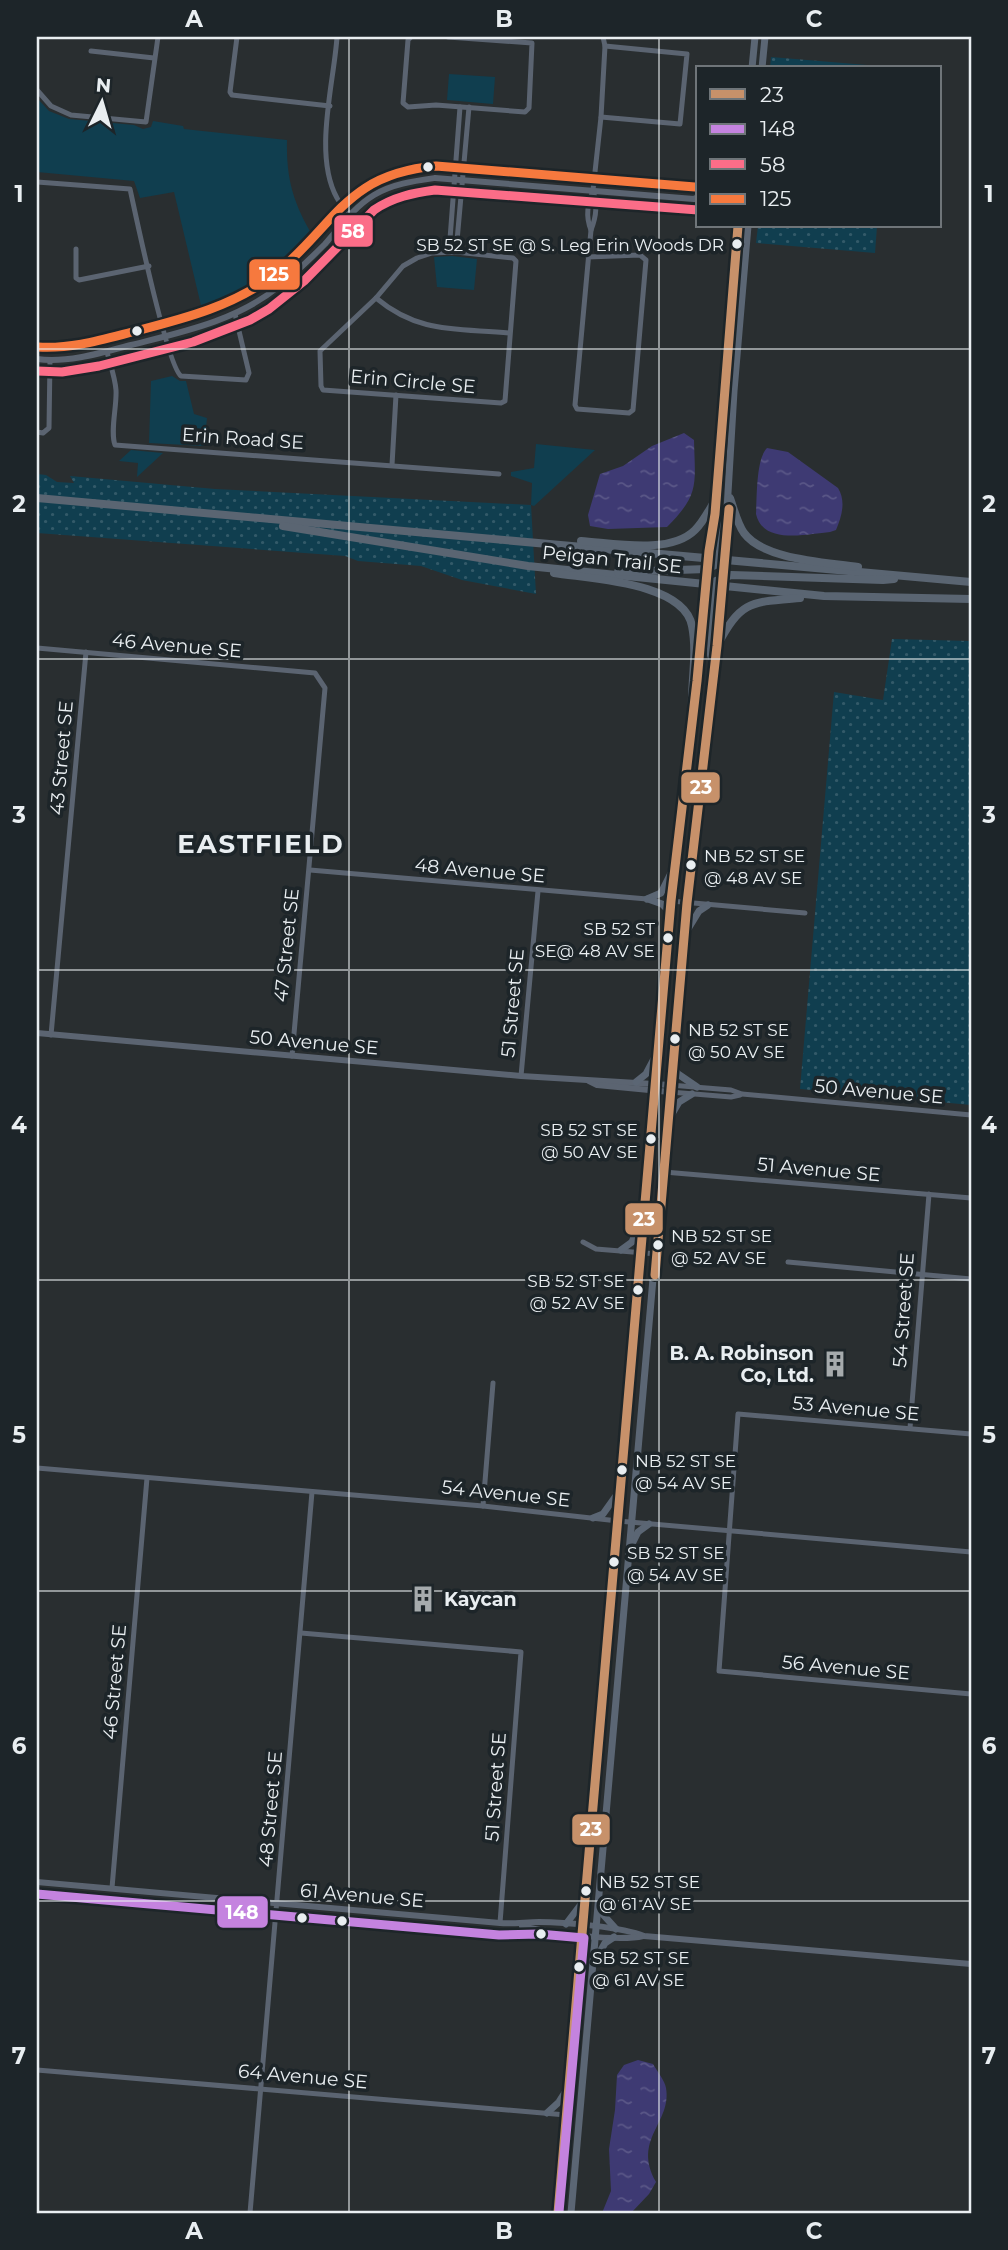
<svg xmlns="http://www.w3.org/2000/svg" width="1008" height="2250" viewBox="0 0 1008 2250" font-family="Montserrat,sans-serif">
<defs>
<pattern id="grass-dots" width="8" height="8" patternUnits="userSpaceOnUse" patternTransform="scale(1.75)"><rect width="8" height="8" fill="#103e4f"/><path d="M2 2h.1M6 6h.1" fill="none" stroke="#335a69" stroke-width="1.8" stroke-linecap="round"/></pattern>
<pattern id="water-ripples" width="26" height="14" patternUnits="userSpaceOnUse" patternTransform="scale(1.75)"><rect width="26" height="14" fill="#3e3a73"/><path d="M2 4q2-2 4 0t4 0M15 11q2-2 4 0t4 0" fill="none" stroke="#5a5787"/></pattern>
</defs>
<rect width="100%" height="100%" fill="#292e30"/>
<g fill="url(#grass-dots)">
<path d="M771 57 891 67V68H770Z"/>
<path d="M758 226H877L875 253 756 243Z"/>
<path d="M37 474 46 475 57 482 74 483 70 476 215 489 531 505 536 594 462 580 421 566 358 561 345 556 37 533Z"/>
<path d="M892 639 971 641V1105L800 1089 834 692 883 700Z"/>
</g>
<g fill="#103e4f">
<path d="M449 74 495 77 493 104 447 100Z"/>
<path d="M37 98 49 111 69 119 134 125 143 129 151 127 153 121 183 126 184 129 287 140C286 183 295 207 317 243 282 280 250 299 204 318L174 192 140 198 134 181 37 172Z"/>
<path d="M452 256 477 259 474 290 437 287 434 257Z"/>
<path d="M172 376 180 381H186L194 414 207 418 204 446 149 443 151 381Z"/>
<path d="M536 444 595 450 534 506 531 505 532 483 511 476V472L534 468Z"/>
<path d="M131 450 163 453 137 477 138 463 119 461Z"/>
</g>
<g fill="url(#water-ripples)">
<path d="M684 433 694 440C695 484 700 494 667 527L608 529 590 526 588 515 600 474 623 466 652 446Z"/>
<path d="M767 448 788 452 838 488C846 501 842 516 836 530L830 532C807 534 763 545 756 514 757 497 756 459 767 448Z"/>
<path d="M638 2060 653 2064C657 2071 665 2081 666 2088 672 2123 632 2139 656 2182L649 2194 631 2213H602L611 2191 609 2149 615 2110 617 2075 624 2065Z"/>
</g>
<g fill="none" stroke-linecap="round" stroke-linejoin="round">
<g stroke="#5b6471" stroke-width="5">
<path d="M237 37 230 92 232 95 330 106"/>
<path d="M337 37C334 83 313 155 337 198 340 204 346 209 350 214"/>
<path d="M411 37 408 40 403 103 408 107 436 105 525 112 529 108 532 43 448 37"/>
<path d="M91 51 154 58"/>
<path d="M37 90 51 106 71 115 146 122 158 37"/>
<path d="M601 117 680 124 687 54 605 46"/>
<path d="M37 182 130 189C136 216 167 366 181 376L246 380 249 373 235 314"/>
<path d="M591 230C585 215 588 205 593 190L601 117 605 46 603 37"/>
<path d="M76 249V278L79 280 149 266"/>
<path d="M449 252 460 107"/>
<path d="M456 252 513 258 516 261 505 401 501 403 323 390 321 386 320 351 376 298 403 266 417 258 432 253Z"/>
<path d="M456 252 469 107"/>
<path d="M588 257 640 255 646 260 633 410 629 413 577 409 575 405 591 230C597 215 597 205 593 190"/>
<path d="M376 298C419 334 457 328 509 333"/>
<path d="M107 352C110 364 115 377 116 390 117 406 110 431 115 445L499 474"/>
<path d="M37 432 43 433 49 428 50 360"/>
<path d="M392 465 396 395"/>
<path d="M37 648 315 673 325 688 292 1056"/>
<path d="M310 870 647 899"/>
<path d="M671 901 805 913"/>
<path d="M51 1035 86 652"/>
<path d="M521 1076 538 891"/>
<path d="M670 1085 731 1090 742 1094 971 1115"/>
<path d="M670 1092 731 1097 740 1095"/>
<path d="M664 1172 971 1198"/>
<path d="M583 1242 596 1249 657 1254"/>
<path d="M788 1262 971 1279"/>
<path d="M910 1428 929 1194"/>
<path d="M971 1434 738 1414 719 1671 971 1694"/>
<path d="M37 1468 483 1506 618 1521 971 1552"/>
<path d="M483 1506 493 1383"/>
<path d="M301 1633 521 1652 500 1923"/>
<path d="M112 1888 147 1478"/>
<path d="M37 2070 566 2115"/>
<path d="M250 2213 312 1492"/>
</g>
<g stroke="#5b6471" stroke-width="6">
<path d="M37 359C68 363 101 353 131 345 182 332 236 321 278 287 295 274 310 259 325 244 340 227 354 207 374 195 392 184 414 181 435 178L694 199 698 197"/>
<path d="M37 1033 521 1076 670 1085"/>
<path d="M589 1081 597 1085 670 1092"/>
<path d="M37 1882 500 1923C514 1924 526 1922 539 1922 563 1922 623 1927 644 1936L971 1964"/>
<path d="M522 1926C546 1933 620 1942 643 1936"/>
</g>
<g stroke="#5b6674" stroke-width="7">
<path d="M752 68 755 37"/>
<path d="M762 68 765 37"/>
<path d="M696 689 709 551 715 514 738 226"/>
<path d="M647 899 661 893 672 871"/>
<path d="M648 899 662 904 670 912"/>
<path d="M688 929 699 911 708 905"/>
<path d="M672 1066 678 1074 697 1087"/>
<path d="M636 1082 646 1074 655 1057"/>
<path d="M669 1119 679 1102 692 1094"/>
<path d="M621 1250 632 1242 641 1222"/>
<path d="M593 1518 603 1514 618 1493"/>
<path d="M633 1542 638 1532 649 1524"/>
<path d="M599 1910 616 1929"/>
<path d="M566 1924 582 1903"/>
<path d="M596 1959 605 1943 614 1937"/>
<path d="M547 2113 559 2102 566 2091"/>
<path d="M558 2213 654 1091 675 864 693 712"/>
<path d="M571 2213 670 1085 724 561 734 391 748 226"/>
</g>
<g stroke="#5a6572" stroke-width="8">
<path d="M37 498 971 582"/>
<path d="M730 498C734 509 737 523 744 533 764 560 826 562 858 567"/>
<path d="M715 514 718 529 717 564"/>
<path d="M283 526 528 566 824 596 971 599"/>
<path d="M581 541C613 543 670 555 695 530 704 521 710 508 717 497"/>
<path d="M618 572 707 569 724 561"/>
<path d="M554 573C590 579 684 582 692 626 698 655 690 687 692 717"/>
<path d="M712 582 711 655 714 663"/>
<path d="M706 585 731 575 883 580 894 579"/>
<path d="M717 646C741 600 751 602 800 598"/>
</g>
<g stroke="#1d2529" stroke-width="14">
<g id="bus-1">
<path d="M655 1275 687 903 717 646 729 509"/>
<path d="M558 2213 671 901 697 681 709 551 715 514 738 226"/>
</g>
</g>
<g stroke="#1d2529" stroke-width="14">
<path id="bus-2" d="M37 1894 499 1935 539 1934 584 1938 559 2212"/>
</g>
<g stroke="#1d2529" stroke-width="14">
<path id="bus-3" d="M37 371 62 372 99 366 193 342 250 320 269 309 304 281 374 210C393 197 413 193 435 190L698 210"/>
</g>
<g stroke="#1d2529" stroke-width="14">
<path id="bus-4" d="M38 347C71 349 101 340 132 332 182 319 232 307 274 275 336 225 345 174 436 166L695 187"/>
</g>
<use href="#bus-1" stroke="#c7916a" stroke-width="9"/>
<use href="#bus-2" stroke="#c483df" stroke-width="9"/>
<use href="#bus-3" stroke="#fb6d88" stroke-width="9"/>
<use href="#bus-4" stroke="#f6793e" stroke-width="9"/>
</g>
<path fill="none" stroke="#e9eef1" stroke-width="2" stroke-opacity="0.55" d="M349 37V2213M659 37V2213M37 349H971M37 659H971M37 970H971M37 1280H971M37 1591H971M37 1901H971"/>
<defs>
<g id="building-bare" transform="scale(2.1)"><path d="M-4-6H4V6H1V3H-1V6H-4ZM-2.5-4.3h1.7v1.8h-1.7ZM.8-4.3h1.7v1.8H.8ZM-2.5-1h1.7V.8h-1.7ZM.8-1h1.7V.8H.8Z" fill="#a6abad" stroke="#1d2529" stroke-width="2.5" paint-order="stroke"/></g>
</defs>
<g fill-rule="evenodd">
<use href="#building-bare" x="835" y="1364"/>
<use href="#building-bare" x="423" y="1599"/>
</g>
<g fill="#e9eef1" stroke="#1d2529" stroke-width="2.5">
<circle cx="428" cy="167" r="6"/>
<circle cx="737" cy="244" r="6"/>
<circle cx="137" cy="331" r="6"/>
<circle cx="691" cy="865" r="6"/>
<circle cx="668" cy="938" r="6"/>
<circle cx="675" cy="1039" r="6"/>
<circle cx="651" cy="1139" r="6"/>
<circle cx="658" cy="1245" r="6"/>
<circle cx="638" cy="1290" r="6"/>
<circle cx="622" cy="1470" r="6"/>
<circle cx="614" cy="1562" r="6"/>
<circle cx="586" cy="1891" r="6"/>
<circle cx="302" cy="1918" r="6"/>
<circle cx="342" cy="1921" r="6"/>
<circle cx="541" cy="1934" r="6"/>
<circle cx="579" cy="1967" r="6"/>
</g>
<g text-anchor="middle" stroke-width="7" stroke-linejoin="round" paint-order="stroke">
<g font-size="17" fill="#e9eef1" stroke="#1d2529" text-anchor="start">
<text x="724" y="251" text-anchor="end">SB 52 ST SE @ S. Leg Erin Woods DR</text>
<text x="704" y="862">NB 52 ST SE<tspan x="704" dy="22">@ 48 AV SE</tspan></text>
<text x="655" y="935" text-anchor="end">SB 52 ST<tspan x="655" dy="22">SE@ 48 AV SE</tspan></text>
<text x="688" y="1036">NB 52 ST SE<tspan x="688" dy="22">@ 50 AV SE</tspan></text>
<text x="638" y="1136" text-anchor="end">SB 52 ST SE<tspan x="638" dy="22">@ 50 AV SE</tspan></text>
<text x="671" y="1242">NB 52 ST SE<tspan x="671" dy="22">@ 52 AV SE</tspan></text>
<text x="625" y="1287" text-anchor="end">SB 52 ST SE<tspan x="625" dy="22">@ 52 AV SE</tspan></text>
<text x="635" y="1467">NB 52 ST SE<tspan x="635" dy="22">@ 54 AV SE</tspan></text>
<text x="627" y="1559">SB 52 ST SE<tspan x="627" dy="22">@ 54 AV SE</tspan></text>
<text x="599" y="1888">NB 52 ST SE<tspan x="599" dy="22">@ 61 AV SE</tspan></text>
<text x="592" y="1964">SB 52 ST SE<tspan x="592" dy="22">@ 61 AV SE</tspan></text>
</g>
<g font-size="19" fill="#e9eef1" stroke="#1d2529">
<text transform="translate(413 381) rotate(5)" y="7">Erin Circle SE</text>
<text transform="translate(243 438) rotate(4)" y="7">Erin Road SE</text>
<text transform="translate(612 559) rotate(6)" y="7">Peigan Trail SE</text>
<text transform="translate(177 645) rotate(5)" y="7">46 Avenue SE</text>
<text transform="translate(61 758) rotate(-85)" y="7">43 Street SE</text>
<text transform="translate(480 870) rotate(5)" y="7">48 Avenue SE</text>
<text transform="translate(286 945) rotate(-84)" y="7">47 Street SE</text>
<text transform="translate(512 1003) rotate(-85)" y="7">51 Street SE</text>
<text transform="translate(314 1042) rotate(5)" y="7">50 Avenue SE</text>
<text transform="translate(879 1091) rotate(5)" y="7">50 Avenue SE</text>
<text transform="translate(819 1169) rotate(5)" y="7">51 Avenue SE</text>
<text transform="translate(903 1310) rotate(-86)" y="7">54 Street SE</text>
<text transform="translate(856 1408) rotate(5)" y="7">53 Avenue SE</text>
<text transform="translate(506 1493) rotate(6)" y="7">54 Avenue SE</text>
<text transform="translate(846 1667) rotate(5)" y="7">56 Avenue SE</text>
<text transform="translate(114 1682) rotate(-85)" y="7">46 Street SE</text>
<text transform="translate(495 1787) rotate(-86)" y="7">51 Street SE</text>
<text transform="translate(270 1809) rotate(-85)" y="7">48 Street SE</text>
<text transform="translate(362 1895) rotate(5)" y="7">61 Avenue SE</text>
<text transform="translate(303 2076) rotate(5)" y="7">64 Avenue SE</text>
</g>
<g font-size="19" font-weight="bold" fill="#e9eef1" stroke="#1d2529" text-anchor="end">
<text x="814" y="1360">B. A. Robinson<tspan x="814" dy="22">Co, Ltd.</tspan></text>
<text x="444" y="1606" text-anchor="start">Kaycan</text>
</g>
<g font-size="26" font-weight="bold" letter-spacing="2" fill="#e9eef1" stroke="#1d2529">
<text x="261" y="853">EASTFIELD</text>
</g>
</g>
<g stroke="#1d2529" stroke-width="2.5">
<rect x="333" y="214" width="41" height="34" rx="7" fill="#fb6d88"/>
<rect x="248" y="258" width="53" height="33" rx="7" fill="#f6793e"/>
<rect x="680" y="771" width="41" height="33" rx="7" fill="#c7916a"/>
<rect x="624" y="1202" width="40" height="34" rx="7" fill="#c7916a"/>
<rect x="571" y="1813" width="40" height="33" rx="7" fill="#c7916a"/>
<rect x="216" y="1895" width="53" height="34" rx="7" fill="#c483df"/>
</g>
<g font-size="19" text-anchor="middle" font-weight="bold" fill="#fff">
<text x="353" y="238">58</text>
<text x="274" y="281">125</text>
<text x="701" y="794">23</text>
<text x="644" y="1226">23</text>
<text x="591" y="1836">23</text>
<text x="242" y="1919">148</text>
</g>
<rect width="1008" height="2250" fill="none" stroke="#1d2529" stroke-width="77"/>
<rect x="696" y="66" width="245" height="161" fill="#1d2529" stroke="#6f7579" stroke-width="2"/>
<rect x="710" y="89" width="35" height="10" fill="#c7916a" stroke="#6f7579" stroke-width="2"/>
<text x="760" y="102" font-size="21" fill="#e9eef1">23</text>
<rect x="710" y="124" width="35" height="10" fill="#c483df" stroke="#6f7579" stroke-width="2"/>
<text x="760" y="136" font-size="21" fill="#e9eef1">148</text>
<rect x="710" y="159" width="35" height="10" fill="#fb6d88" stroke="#6f7579" stroke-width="2"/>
<text x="760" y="172" font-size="21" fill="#e9eef1">58</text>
<rect x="710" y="194" width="35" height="10" fill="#f6793e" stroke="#6f7579" stroke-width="2"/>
<text x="760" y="206" font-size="21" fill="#e9eef1">125</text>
<g transform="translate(102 102) rotate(5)" stroke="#1d2529" stroke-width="5" paint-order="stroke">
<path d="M0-5L12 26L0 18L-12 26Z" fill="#e9eef1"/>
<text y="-10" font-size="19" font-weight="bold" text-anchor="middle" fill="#e9eef1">N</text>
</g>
<rect x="38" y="38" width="932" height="2174" fill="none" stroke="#e9eef1" stroke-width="2.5"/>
<g font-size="23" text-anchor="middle" font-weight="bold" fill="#e9eef1">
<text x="194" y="27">A</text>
<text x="504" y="27">B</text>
<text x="814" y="27">C</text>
<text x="19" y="202">1</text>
<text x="989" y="202">1</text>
<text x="19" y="512">2</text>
<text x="989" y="512">2</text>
<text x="19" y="823">3</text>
<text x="989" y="823">3</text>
<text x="19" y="1133">4</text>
<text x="989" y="1133">4</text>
<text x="19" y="1443">5</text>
<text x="989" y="1443">5</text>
<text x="19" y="1754">6</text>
<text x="989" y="1754">6</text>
<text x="19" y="2064">7</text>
<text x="989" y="2064">7</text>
<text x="194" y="2239">A</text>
<text x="504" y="2239">B</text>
<text x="814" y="2239">C</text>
</g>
</svg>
